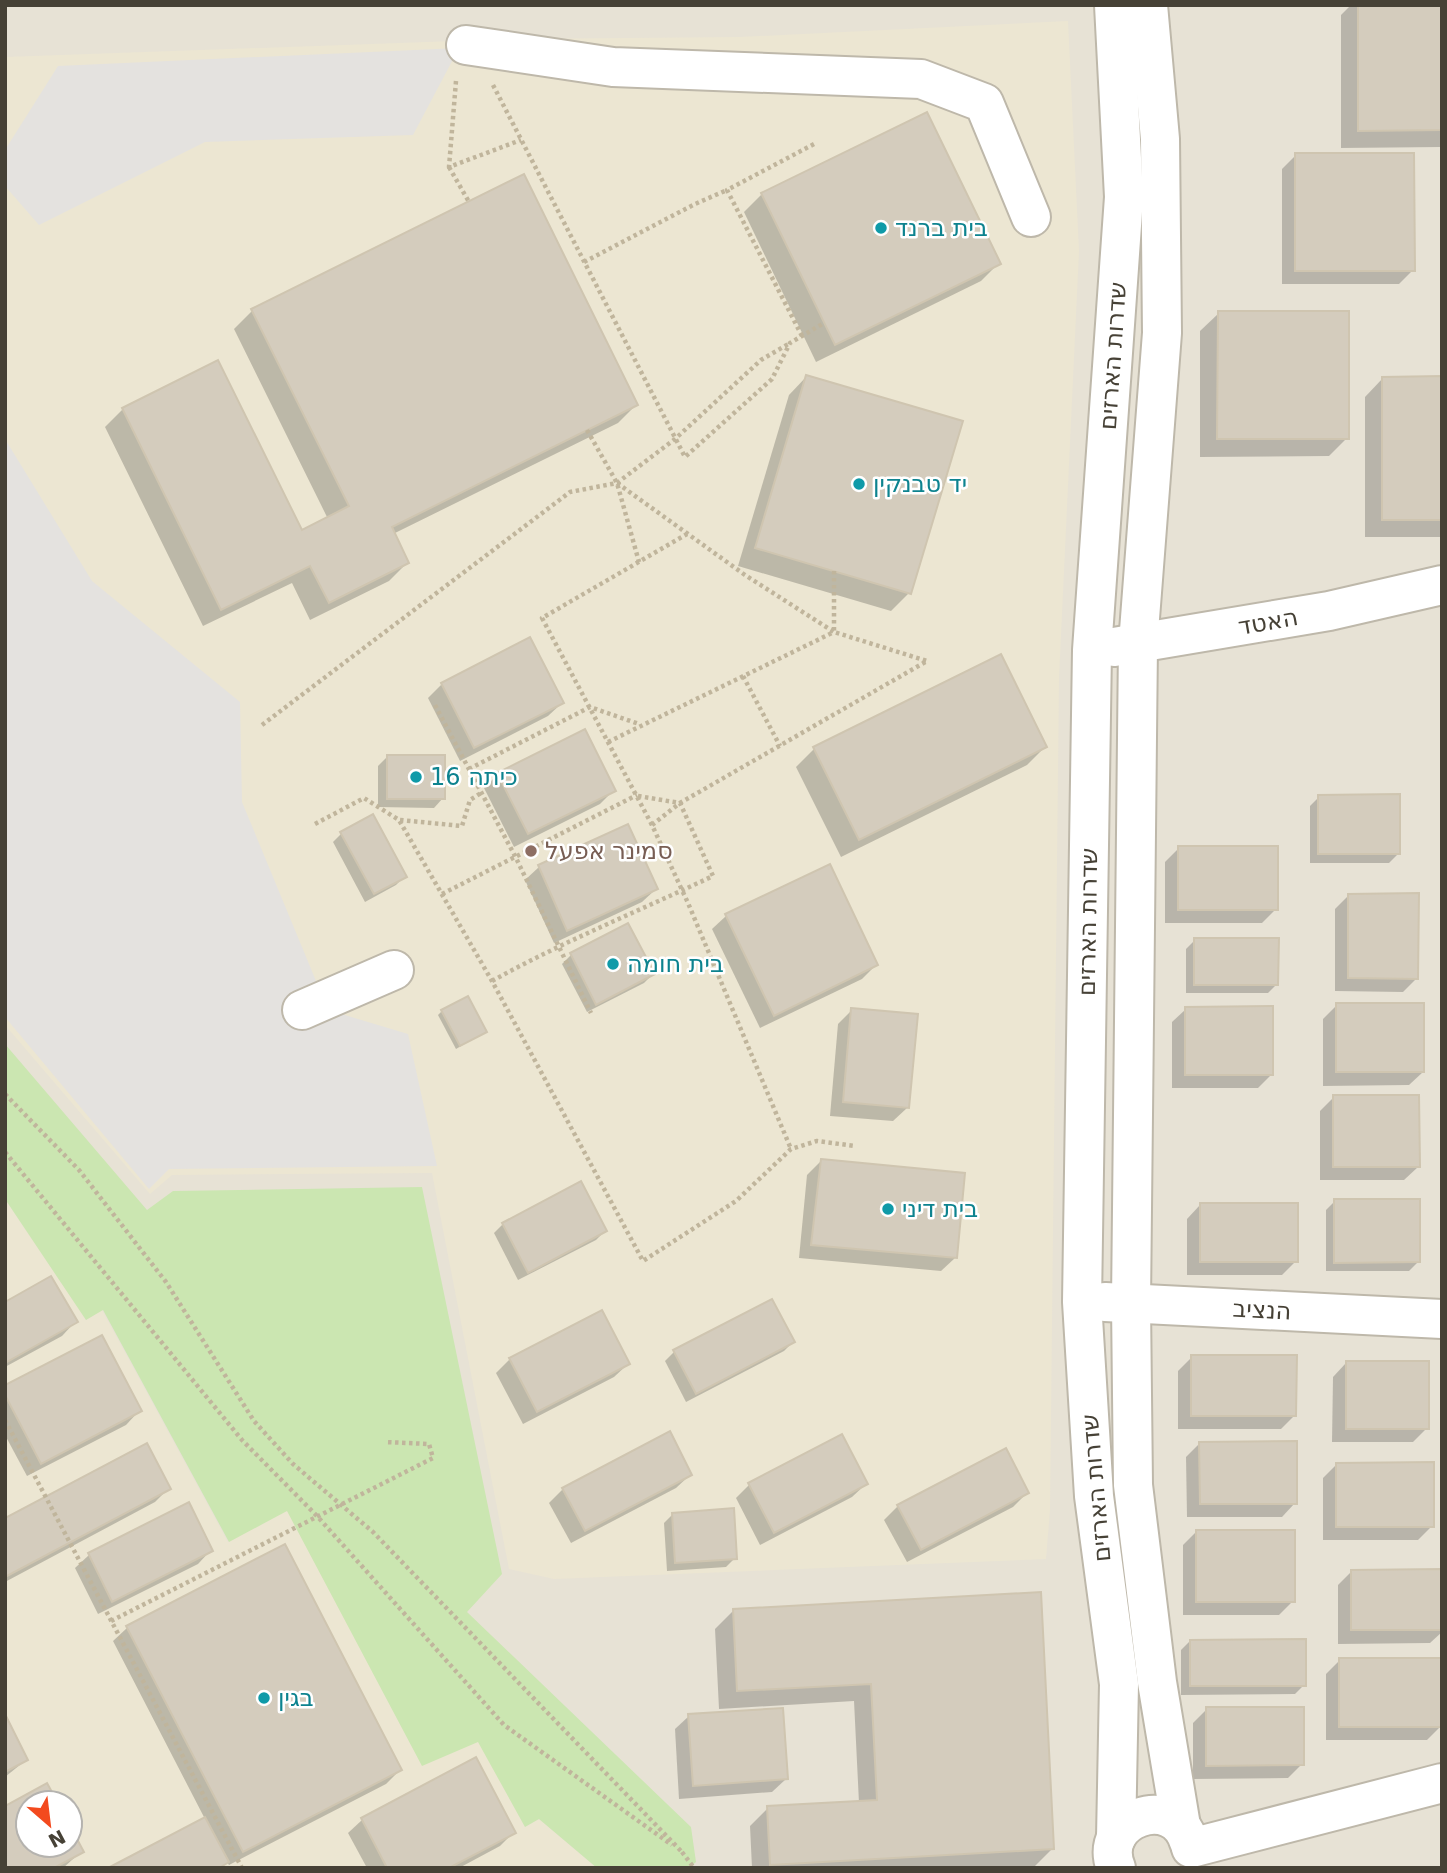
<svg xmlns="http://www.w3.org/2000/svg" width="1447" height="1873" viewBox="0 0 1447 1873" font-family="'DejaVu Sans','Noto Sans Hebrew',sans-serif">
<rect width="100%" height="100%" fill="#f3f0e7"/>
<path fill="#e7e2d5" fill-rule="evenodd" d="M5 5H1442V1868H5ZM28 1803H70V1845H28Z"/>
<g fill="#ece6d2" fill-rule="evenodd">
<path d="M1068 21 1079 251 1059 678 1050 1510 1046 1559 554 1579 509 1569 432 1173 172 1175 150 1194 5 1025V57L511 39 740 37Z"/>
<path d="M5 1199 86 1320 102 1310 228 1542 287 1510 422 1765 478 1741 525 1827 539 1819 597 1868H5ZM28 1803H70V1845H28Z"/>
</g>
<path fill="#cbe6b1" d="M5 1044 147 1210 173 1191 422 1187 502 1574 467 1612 691 1827 696 1862 689 1868H597L539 1819 525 1827 478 1742 422 1766 287 1511 229 1542 103 1310 86 1320 5 1199Z"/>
<g fill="#e4e2df">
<path d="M459 48 413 135 205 142 39 225 5 186V150L58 66Z"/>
<path d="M5 439 92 581 240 702 242 802 328 1010 408 1034 437 1166 169 1169 149 1189 5 1017Z"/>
</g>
<g fill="#0003">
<path d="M1351 5H1442V147L1341 148V15Z"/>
<path d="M926 114 999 263 981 281 816 362 744 212 762 194Z"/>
<path d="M1296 155 1413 270 1399 284H1282V169Z"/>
<path d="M252 311 636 405 618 423 393 534 407 563 389 581 310 620 292 583 203 626 105 427 123 409 301 532 328 519 234 329Z"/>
<path d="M1219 313 1347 438 1329 456 1200 457V331Z"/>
<path d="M807 376 909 593 891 611 738 566 789 395Z"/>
<path d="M1383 378H1442V537H1365V397Z"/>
<path d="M442 684 562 703 548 716 460 761 428 698Z"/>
<path d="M1045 747 1027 765 841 857 796 767 814 749Z"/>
<path d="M387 757 443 798 434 808 378 807V766Z"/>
<path d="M498 774 614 790 600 804 514 847 484 788Z"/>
<path d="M1319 797 1398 854 1389 863H1310V806Z"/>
<path d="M342 833 405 876 396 885 365 902 333 842Z"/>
<path d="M1179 848 1276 909 1262 923H1165V862Z"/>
<path d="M539 867 656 889 642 902 554 943 525 880Z"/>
<path d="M1349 895 1417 978 1403 992 1335 991V909Z"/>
<path d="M726 916 876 965 862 979 760 1028 712 929Z"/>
<path d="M1195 940 1277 984 1268 993H1186V949Z"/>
<path d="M571 955 653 974 644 983 587 1012 562 964Z"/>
<path d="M1337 1005 1423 1072 1409 1085 1323 1086V1019Z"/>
<path d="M1186 1009 1272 1074 1258 1088H1172V1022Z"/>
<path d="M852 1010 907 1108 893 1121 830 1116 838 1024Z"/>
<path d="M442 1011 485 1032 456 1049 438 1015Z"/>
<path d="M1334 1097 1418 1167 1404 1180H1320V1111Z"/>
<path d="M821 1161 955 1258 941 1271 799 1258 807 1175Z"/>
<path d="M1335 1201 1418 1262 1409 1271H1326V1210Z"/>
<path d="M1200 1205 1296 1261 1282 1275H1187V1219Z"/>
<path d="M503 1224 605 1231 596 1240 518 1280 494 1233Z"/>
<path d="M5 1304 75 1322 62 1336 5 1367Z"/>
<path d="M793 1342 784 1351 686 1402 665 1361 674 1352Z"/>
<path d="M1192 1357 1295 1415 1281 1429H1178V1371Z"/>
<path d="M510 1359 628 1364 614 1377 523 1424 496 1373Z"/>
<path d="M1346 1363 1427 1428 1413 1442H1332L1333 1377Z"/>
<path d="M5 1387 139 1411 126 1425 27 1476 5 1435Z"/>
<path d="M1200 1443 1295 1503 1282 1517H1187L1186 1457Z"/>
<path d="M1337 1464 1432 1526 1418 1540H1323V1478Z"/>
<path d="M690 1475 676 1488 571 1543 549 1503 563 1489Z"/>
<path d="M866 1484 852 1497 760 1545 736 1498 749 1485Z"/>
<path d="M169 1488 155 1502 5 1582V1520Z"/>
<path d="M1027 1493 1013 1507 907 1562 884 1520 898 1506Z"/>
<path d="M673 1514 735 1558 726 1567 667 1571 664 1523Z"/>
<path d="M1197 1531 1293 1601 1279 1615H1183V1545Z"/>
<path d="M211 1550 198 1564 98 1614 75 1568 89 1555Z"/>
<path d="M1352 1571H1442V1632L1430 1643 1338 1644V1585Z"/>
<path d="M1040 1594 1053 1848 1035 1866 752 1868 750 1826 768 1808 859 1803 854 1701 719 1709 715 1629 733 1611Z"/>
<path d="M127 1628 400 1770 386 1784 229 1865 227 1862 221 1868H112L205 1819 113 1641Z"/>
<path d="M1190 1641 1304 1685 1295 1694 1181 1695V1650Z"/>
<path d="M1340 1660 1441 1726 1427 1740H1326V1674Z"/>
<path d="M1207 1709 1302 1764 1288 1778 1193 1779V1723Z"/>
<path d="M689 1716 786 1779 772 1792 679 1799 675 1729Z"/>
<path d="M5 1718 26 1760 5 1777Z"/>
<path d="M46 1785 56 1803H28V1845H70V1829L82 1851 63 1868H5V1808Z"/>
<path d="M362 1820 514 1832 500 1846 459 1868H367L348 1833Z"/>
</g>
<g fill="#d4ccbd" stroke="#cfc5b0" stroke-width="2">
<path d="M1358 5H1442V130L1358 131Z"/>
<path d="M927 112 1001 264 835 345 761 193Z"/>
<path d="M1295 153H1414L1415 271H1295Z"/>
<path d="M524 174 638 405 392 527 409 563 329 603 310 566 221 610 122 408 218 360 302 530 349 506 251 309Z"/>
<path d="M1218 311H1349V439H1217Z"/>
<path d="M806 375 963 421 911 594 755 548Z"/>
<path d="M1442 376V520H1382V377Z"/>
<path d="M530 637 564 703 474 748 441 683Z"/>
<path d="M1001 654 1047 747 859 840 813 747Z"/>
<path d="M585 729 616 791 528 834 497 773Z"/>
<rect x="387" y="755" width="58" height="44"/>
<path d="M1400 794V854H1318V795Z"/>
<path d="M373 814 407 877 374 894 340 832Z"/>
<path d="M628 824 658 889 567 931 538 865Z"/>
<rect x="1178" y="846" width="100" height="64"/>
<path d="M830 864 878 965 774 1016 725 914Z"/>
<path d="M1419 893 1418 979 1348 978V894Z"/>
<path d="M628 923 655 974 596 1005 570 953Z"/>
<path d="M1194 938H1279L1278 985H1194Z"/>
<path d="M468 996 487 1032 460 1046 441 1010Z"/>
<rect x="1336" y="1003" width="88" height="69"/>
<path d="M1273 1006V1075H1185V1007Z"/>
<path d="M851 1008 918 1014 909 1108 843 1102Z"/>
<path d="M1333 1095H1419L1420 1167H1333Z"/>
<path d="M821 1159 965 1173 957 1258 811 1245Z"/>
<path d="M581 1181 607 1231 528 1273 502 1223Z"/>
<path d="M1334 1199H1420V1262L1334 1263Z"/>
<rect x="1200" y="1203" width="98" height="59"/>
<path d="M51 1276 78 1322 5 1363V1302Z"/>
<path d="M772 1299 795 1342 696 1394 673 1350Z"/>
<path d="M602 1310 630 1364 537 1412 509 1358Z"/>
<path d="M102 1335 142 1411 41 1464 5 1395V1385Z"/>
<path d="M1191 1355H1297L1296 1416H1191Z"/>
<rect x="1346" y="1361" width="83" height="68"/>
<path d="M670 1431 692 1475 585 1531 562 1488Z"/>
<path d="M842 1434 868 1484 774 1533 748 1483Z"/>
<path d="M1297 1441V1504H1200L1199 1442Z"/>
<path d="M147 1443 171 1489 5 1577V1518Z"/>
<path d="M1006 1448 1029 1493 921 1550 897 1505Z"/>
<path d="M1434 1462V1527H1336V1463Z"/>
<path d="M189 1502 213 1551 112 1602 88 1553Z"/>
<path d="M734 1508 737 1559 675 1563 672 1513Z"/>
<rect x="1196" y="1530" width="99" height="72"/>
<path d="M285 1544 402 1770 243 1852 126 1626Z"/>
<path d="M1442 1569V1630H1351V1570Z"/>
<path d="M1041 1592 1054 1849 770 1865 767 1806 877 1800 871 1684 737 1691 733 1609Z"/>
<path d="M1306 1639V1686H1190V1640Z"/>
<rect x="1339" y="1658" width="103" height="69"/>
<path d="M1206 1707H1304V1765L1206 1766Z"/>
<path d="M783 1708 788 1779 693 1786 688 1714Z"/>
<path d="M5 1714 28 1760 5 1772Z"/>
<path d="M476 1757 516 1833 449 1868H387L361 1818Z"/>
<path d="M47 1783 58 1803H28V1845H70V1826L84 1852 54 1868H5V1806Z"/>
<path d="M205 1817 229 1862 219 1868H108Z"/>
</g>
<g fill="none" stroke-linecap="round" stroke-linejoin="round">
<g stroke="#beb8aa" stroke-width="42">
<g id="minor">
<path d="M1114 5 1124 197 1092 650 1082 1302 1094 1496 1119 1684 1116 1838"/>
<path d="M1148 5 1160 139 1162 333 1138 644 1131 1303 1133 1485 1157 1682 1181 1826"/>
<path d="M466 45 613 67 921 79 984 103 1031 217"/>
<path d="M1114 647 1329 611 1442 585"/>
<path d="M302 1010 394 970"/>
<path d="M1105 1302 1442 1319"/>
<path d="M1191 1848 1442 1783"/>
<path d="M1116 1868C1096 1819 1174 1791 1189 1842"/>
</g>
</g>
<g stroke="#c0b59c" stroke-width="4.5" stroke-dasharray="3.5 3.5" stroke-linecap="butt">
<path d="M456 81 449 167 521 140"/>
<path d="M493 85 685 457 772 379 790 343 824 323"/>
<path d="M449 167 469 202"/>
<path d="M584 262 695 204 727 190"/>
<path d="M802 336 727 190 816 143"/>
<path d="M587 430 617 483 639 562"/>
<path d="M834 571V632L927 661"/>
<path d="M743 676 780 746"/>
<path d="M435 705 516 858 591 1013"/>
<path d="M262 725 570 492 617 483 675 439 761 360 790 343"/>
<path d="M608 742 834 632 745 575 617 483"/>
<path d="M469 769 590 707 639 724"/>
<path d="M638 796 680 803 927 661"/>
<path d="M400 820 462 826 470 800 481 793"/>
<path d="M315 824 364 798 399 820 492 981 643 1261 736 1201 791 1149 817 1141 855 1146"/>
<path d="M652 825 542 618 687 534"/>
<path d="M442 894 637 795"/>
<path d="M492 981C564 941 639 911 713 876L680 803 652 825 688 903 791 1149"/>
<path d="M5 1094 79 1170 166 1282 254 1421 293 1464 373 1532 682 1852"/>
<path d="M5 1152 242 1440 317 1516 504 1725 672 1845"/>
<path d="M5 1420 242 1868"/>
<path d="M111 1621 433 1458 429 1444 385 1442"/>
<path d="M682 1852 694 1868"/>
</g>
<use href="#minor" stroke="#fff" stroke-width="38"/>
</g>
<g fill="#0f9aa8" stroke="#fff" stroke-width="2.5">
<circle cx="881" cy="228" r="7"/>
<circle cx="859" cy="484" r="7"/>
<circle cx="416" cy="777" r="7"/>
<circle cx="613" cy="964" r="7"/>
<circle cx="888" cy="1209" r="7"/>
<circle cx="264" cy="1698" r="7"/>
</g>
<circle fill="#8d6e63" stroke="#fff" stroke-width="2.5" cx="531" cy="851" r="7"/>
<g text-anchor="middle" stroke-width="5" stroke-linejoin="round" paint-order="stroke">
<g font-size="24" fill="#0d838f" stroke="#fff" text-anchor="start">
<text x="895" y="236">בית ברנד</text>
<text x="873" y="492">יד טבנקין</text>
<text x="430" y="785">כיתה 16</text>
<text x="627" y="972">בית חומה</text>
<text x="902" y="1217">בית דיני</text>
<text x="278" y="1706">בגין</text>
</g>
<g font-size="24" fill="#464136" stroke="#fff">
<text transform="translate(1113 356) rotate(-86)" y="8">שדרות הארזים</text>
<text transform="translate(1268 622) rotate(-10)" y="8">האטד</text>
<text transform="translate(1088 922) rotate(-89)" y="8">שדרות הארזים</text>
<text transform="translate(1262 1310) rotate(3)" y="8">הנציב</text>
<text transform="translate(1096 1488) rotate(-95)" y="8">שדרות הארזים</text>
</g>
<g font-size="24" fill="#785e54" stroke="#fff" text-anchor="start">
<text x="545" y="859">סמינר אפעל</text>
</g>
</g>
<rect width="1447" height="1873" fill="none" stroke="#464136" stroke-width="14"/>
<g transform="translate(49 1824) rotate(152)"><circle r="33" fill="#ffffff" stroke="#b5b3af" stroke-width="2"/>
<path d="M0-5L12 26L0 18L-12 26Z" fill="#f34a1e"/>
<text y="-10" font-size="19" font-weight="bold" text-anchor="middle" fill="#464136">N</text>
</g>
</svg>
